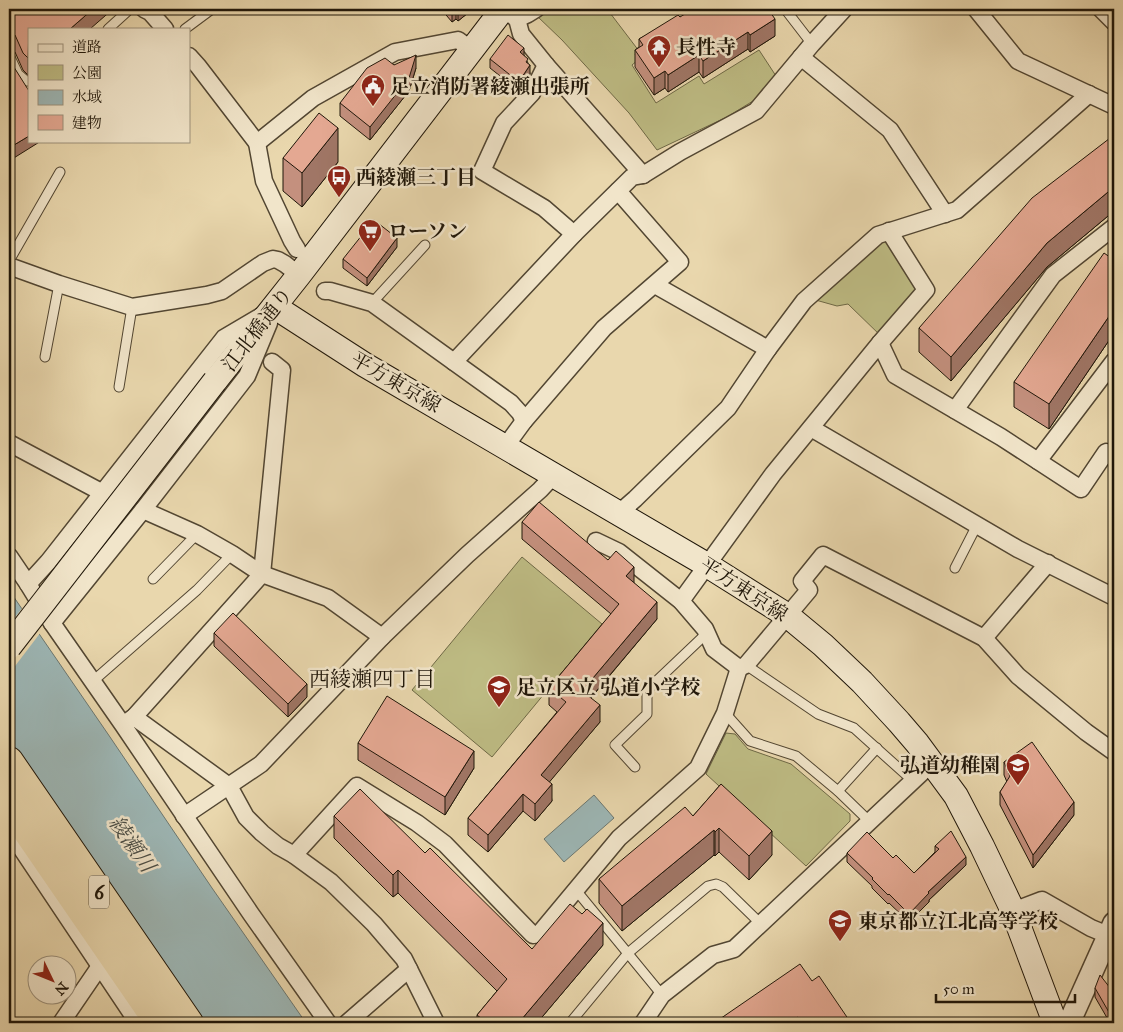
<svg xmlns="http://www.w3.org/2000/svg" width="1123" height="1032" viewBox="0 0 1123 1032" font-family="'IM FELL Great Primer','Noto Serif JP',serif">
<rect width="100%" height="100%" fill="#e9d7ad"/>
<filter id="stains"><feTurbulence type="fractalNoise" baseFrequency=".004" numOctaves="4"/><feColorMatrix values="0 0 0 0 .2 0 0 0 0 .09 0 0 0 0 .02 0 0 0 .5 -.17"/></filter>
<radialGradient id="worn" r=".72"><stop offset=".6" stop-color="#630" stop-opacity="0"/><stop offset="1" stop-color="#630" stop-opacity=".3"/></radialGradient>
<g fill="#bebc84" stroke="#6e6946">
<path d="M547 9H607L639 51 635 54 638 60 632 65 656 103 699 76 704 84 759 50 776 76 764 91 753 101 727 117 657 150 629 113 562 40 537 16Z"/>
<path d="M889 234 924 290 882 337 848 304 837 306 812 299Z"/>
<path d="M522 557 602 624 492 757 412 690Z"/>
<path d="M726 733 735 734 748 749 791 764 850 814V821L806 866 706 774Z"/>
</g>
<g fill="#9db7b6" stroke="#6b7771">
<path d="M9 590 110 737 212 888 306 1023H202L9 743Z"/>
<path d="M594 795 614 818 564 862 544 839Z"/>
</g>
<path fill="#e9d7ad" d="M23 607 41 632 9 674V625Z"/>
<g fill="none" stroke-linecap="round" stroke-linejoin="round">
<g stroke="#524632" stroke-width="11">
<g id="service">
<path d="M785 9 812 44"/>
<path d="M108 29 130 9"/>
<path d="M185 29 212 9"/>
<path d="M9 55 18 74 26 81H29"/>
<path d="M9 261 60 172"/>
<path d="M372 303 425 245"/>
<path d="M45 357 59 284"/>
<path d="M119 387 132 307"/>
<path d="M955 568 977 525"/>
<path d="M153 579 197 534"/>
<path d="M746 665 818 714 854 728 913 781"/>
<path d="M92 682 197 590 232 554"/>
<path d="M725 713 750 741 796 756 838 791 869 821"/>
<path d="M635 767 615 745 647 714V690L707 633"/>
<path d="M838 791 877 748"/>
<path d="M575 889 662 995"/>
<path d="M570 1023 628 953 708 886 716 884 723 887 761 924"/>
</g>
</g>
<g stroke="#524632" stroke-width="19">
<g id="minor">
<path d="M144 9 150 12 165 29"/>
<path d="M503 9 517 19 521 34 546 65 643 175"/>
<path d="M976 9 1018 61 1033 68 1114 106"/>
<path d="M1101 9 1114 22"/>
<path d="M517 19 528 14 536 9"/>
<path d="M189 56 198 66 257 143 264 181 292 241 297 249"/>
<path d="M801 57 890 130 945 214"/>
<path d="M546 65 532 93 504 123 482 171 544 208 574 234"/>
<path d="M257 143 313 98 395 52 458 40 472 50"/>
<path d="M9 266 59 284 132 307 207 295 222 291 263 263 273 259 278 260 285 264 299 275"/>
<path d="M655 285 768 349"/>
<path d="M325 291H330L372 303 511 403 520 413 524 421"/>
<path d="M880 343 895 375 1001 437 1081 489 1106 452 1114 458"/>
<path d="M454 362 574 234 632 177 643 175 680 152 756 111 812 44 844 9"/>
<path d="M955 410 1053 275 1114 227"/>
<path d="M811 428 1018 549 1114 597"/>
<path d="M9 443 103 493"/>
<path d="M505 447 524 421 604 328 680 262 618 191"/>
<path d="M1038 461 1114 361"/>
<path d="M143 510 197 534 232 554 262 574 328 598 382 637"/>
<path d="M619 513 635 499 728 408 768 349 804 301 878 235 957 210 1089 94"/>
<path d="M596 541 619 552 681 601 705 629 714 649 739 668 746 665 809 590 802 581 823 555 984 638 1018 676 1086 732 1114 752"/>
<path d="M9 556 28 584 52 623 123 725 251 914 328 1023"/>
<path d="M28 584 48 562 224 338 261 316"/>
<path d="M681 601 773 474 880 343 926 290 889 231"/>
<path d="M52 623 143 510 247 376 269 323"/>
<path d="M984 638 1048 563"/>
<path d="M134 717 229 786 246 817 262 833 278 846 294 855 331 882 374 924 404 959 436 1023"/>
<path d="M127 722 134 717 262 574 282 370 272 362"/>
<path d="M184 816 261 764 382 637 467 555 540 490 553 476"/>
<path d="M9 830 138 1023"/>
<path d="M294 855 357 786 417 823 445 844 533 935 539 934 619 838 698 768 725 713 739 668"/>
<path d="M1013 911 1042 900 1091 928 1108 935"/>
<path d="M61 1023 100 966"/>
<path d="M347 1023 409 969"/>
<path d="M643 1023 662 995 713 955 734 949 932 763"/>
</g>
</g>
<g stroke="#524632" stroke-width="24">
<path id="tertiary" d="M1069 1023 1114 923"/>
</g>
<g stroke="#1f1609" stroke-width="26">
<g id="secondary">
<path d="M275 307 365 365 707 565 788 616 823 645 862 682 899 722 917 743 956 796 982 846 1013 911 1055 1023"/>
<path d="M215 381 299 275 503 9"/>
</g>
</g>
<g stroke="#1f1609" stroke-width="30">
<g id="motorway">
<path d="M9 761 189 1023"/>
<path d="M9 805 159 1023"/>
</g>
</g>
<use href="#service" stroke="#f1e5ca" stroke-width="9"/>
<use href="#minor" stroke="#f1e5ca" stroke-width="16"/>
<use href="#tertiary" stroke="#f1e5ca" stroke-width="21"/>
<use href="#secondary" stroke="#f1e5ca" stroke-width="24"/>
<use href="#motorway" stroke="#e9d7ad" stroke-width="28"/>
<g stroke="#1f1609" stroke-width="26" stroke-linecap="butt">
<path id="secondary-bridge" d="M9 647 215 381"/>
</g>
<use href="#secondary-bridge" stroke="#f1e5ca" stroke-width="24"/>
</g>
<g fill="#c4907e" stroke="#1f1609">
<path d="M113 9 28 75 23 70 15 52 11 49 9 44V16Z"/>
<path d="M441 9H473L458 21 456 19 452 22Z"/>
<path d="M680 17 775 36 750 52 748 49 703 78 699 72 668 92 665 88 654 95 635 67V50L639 47V39Z"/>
<path d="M524 55 528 63 530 74 520 89 516 86 514 87 490 68V59Z"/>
<path d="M394 65 416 68 409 91 370 140 340 116V103Z"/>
<path d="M1114 135V211L1047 267 951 381 919 352V328Z"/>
<path d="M283 158 338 162 302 207 283 191Z"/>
<path d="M397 247 367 286 343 268V259Z"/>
<path d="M1114 260V333L1049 429 1014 407V382Z"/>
<path d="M522 522 634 583 657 619 591 698 600 722 549 782 552 801 535 821 523 811 488 852 468 835V818L557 712 549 705V688L611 614 522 539Z"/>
<path d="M214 633 307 697 288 717 214 646Z"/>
<path d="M358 743 474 768 445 815 358 760Z"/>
<path d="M1004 762 1074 815 1033 868 1000 805V792L1007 782 1004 775Z"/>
<path d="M721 784 772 855 749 880 719 852 715 856 714 855 622 931 599 903V879L693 816Z"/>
<path d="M334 816 425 853 532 949 603 945 537 1023H477V1015L497 991 398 893 393 897 334 838Z"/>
<path d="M935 846 966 865 929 900V902L909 922 889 903 888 904 872 888V886L847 862V853L893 858 914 873 935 852Z"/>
<path d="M812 981 851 1023H714Z"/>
<path d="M1095 988 1114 993V1023H1110L1095 997Z"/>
</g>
<g fill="#a07666" stroke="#1f1609">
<path d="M93 9H113L90 29H70Z"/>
<path d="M462 9H473L458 21V12Z"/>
<path d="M456 10V19L452 22V14Z"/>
<path d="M775 19V36L750 52V35Z"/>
<path d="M748 32V49L703 78V61Z"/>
<path d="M524 48V57L520 52Z"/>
<path d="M416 55V68L409 91 370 140V127Z"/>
<path d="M699 55V72L668 92V75Z"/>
<path d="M29 57V74L28 75V58Z"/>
<path d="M530 65V74L520 89V80Z"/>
<path d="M665 71V88L654 95V78Z"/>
<path d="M516 77V86L514 87V78Z"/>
<path d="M338 128V162L302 207V173Z"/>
<path d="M29 136V141H41L9 161V148Z"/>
<path d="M1114 187V211L1047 267 951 381V357L1047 243Z"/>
<path d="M397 238V247L367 286V278Z"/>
<path d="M1114 309V333L1049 429V404Z"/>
<path d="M634 567V584L626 576Z"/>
<path d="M657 602V619L582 708V691Z"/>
<path d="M307 684V697L288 717V704Z"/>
<path d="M600 705V722L541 792V775Z"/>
<path d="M474 751V768L445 815V797Z"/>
<path d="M552 784V801L535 821V804Z"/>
<path d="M523 794V811L488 852V835Z"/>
<path d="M1074 802V815L1033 868V855Z"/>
<path d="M719 828V852L715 856V832Z"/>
<path d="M714 830V855L622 931V906Z"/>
<path d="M772 831V855L749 880V856Z"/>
<path d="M966 857V865L929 900V902L909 922V914L928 892Z"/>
<path d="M398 870V893L393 897V875Z"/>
<path d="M603 923V945L537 1023H521V1020Z"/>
<path d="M798 1017V1023H789Z"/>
</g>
<g fill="#e4a892" stroke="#1f1609">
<path d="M17 9H93L70 29H29L28 58 23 53 15 35 11 32 9 27V16Z"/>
<path d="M448 9H462L458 12 456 10 452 14Z"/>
<path d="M693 9H768L775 19 750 35 748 32 703 61 699 55 668 75 665 71 654 78 635 50 643 45 639 39 678 15 680 17Z"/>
<path d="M508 35 524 48 520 52 528 59 526 62 530 65 520 80 516 77 514 78 490 59Z"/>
<path d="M416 55 409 78 370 127 340 103 367 68 385 58 394 65Z"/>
<path d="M9 56 12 64 29 91V136L9 148Z"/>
<path d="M319 113 338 128 302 173 283 158Z"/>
<path d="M1114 135V187L1047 243 951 357 919 328 1032 198Z"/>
<path d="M374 220 397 238 367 278 343 259Z"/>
<path d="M1104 253 1114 260V309L1049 404 1014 382Z"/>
<path d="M539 502 608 560 616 551 634 567 626 576 657 602 582 691 600 705 541 775 552 784 535 804 523 794 488 835 468 818 566 702 549 688 619 604 522 522Z"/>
<path d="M233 613 307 684 288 704 214 633Z"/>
<path d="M387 696 474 751 445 797 358 743Z"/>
<path d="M1032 742 1074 802 1033 855 1000 792 1010 776 1004 762Z"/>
<path d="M721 784 772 831 749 856 719 828 715 832 714 830 622 906 599 879 685 807 693 816Z"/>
<path d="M360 789 425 853 430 848 532 949 570 904 582 914 587 909 603 923 521 1020 524 1023H487L477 1015 507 979 398 870 393 875 334 816Z"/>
<path d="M951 831 966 857 928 892 929 893 909 914 889 894 888 895 872 879 873 878 847 853 867 832 893 858 896 855 914 873 939 849 935 846Z"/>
<path d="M800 964 812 981 819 976 851 1023H802L798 1017 789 1023H714Z"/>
<path d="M1100 975 1114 993V1021L1095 988Z"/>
</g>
<defs>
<g id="temple-pin" transform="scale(1.25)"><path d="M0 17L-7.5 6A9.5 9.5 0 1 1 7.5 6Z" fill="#8f2418" stroke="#f1e5ca"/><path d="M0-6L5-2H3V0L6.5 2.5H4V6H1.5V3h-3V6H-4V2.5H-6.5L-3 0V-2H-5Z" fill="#fff"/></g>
<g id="civic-pin" transform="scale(1.25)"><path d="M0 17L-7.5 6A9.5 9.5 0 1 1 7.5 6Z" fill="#8f2418" stroke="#f1e5ca"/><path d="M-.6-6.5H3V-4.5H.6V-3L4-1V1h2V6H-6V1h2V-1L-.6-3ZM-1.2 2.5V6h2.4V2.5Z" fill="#fff"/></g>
<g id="bus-pin" transform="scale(1.25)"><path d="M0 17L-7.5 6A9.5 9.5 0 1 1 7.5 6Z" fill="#8f2418" stroke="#f1e5ca"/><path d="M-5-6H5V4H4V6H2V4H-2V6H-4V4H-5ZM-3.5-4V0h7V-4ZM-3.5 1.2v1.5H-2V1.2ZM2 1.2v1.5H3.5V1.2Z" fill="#fff"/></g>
<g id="supermarket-pin" transform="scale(1.25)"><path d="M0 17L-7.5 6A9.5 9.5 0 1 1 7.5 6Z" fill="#8f2418" stroke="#f1e5ca"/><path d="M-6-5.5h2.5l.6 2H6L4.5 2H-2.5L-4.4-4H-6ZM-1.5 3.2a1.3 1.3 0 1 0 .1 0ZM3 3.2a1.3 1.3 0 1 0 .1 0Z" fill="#fff"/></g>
<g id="school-pin" transform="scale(1.25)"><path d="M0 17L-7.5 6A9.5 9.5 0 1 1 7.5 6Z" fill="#8f2418" stroke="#f1e5ca"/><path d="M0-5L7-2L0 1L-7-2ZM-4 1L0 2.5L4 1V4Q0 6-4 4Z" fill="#fff"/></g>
</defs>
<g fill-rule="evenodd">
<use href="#temple-pin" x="659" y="47"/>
<use href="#civic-pin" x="373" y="86"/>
<use href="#bus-pin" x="339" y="177"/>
<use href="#supermarket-pin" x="370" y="231"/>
<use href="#school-pin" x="499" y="687"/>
<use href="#school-pin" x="1018" y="765"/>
<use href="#school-pin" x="840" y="921"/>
</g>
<g text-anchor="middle" stroke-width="5" stroke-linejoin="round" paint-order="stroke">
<rect fill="#f1e5ca" stroke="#5e5443" stroke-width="1" x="89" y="875.5" width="20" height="33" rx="4"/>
<g font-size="19" font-weight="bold" fill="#1f1609">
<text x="99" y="899">6</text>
</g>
<g font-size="20" font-weight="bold" fill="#1f1609" stroke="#f1e5ca" text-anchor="start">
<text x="676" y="54">長性寺</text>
<text x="390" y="93">足立消防署綾瀬出張所</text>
<text x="356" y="184">西綾瀬三丁目</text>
<text x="388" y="238">ローソン</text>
<text x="516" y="694">足立区立 弘道小学校</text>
<text x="1000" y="772" text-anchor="end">弘道幼稚園</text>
<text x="858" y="928">東京都立江北高等学校</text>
</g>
<g font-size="20" fill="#1f1609" stroke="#f1e5ca">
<text transform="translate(257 329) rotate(-52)" y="7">江北橋通り</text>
<text transform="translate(396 382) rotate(30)" y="7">平方東京線</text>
<text transform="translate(744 589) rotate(33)" y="7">平方東京線</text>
</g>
<g font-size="21" fill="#1f1609" stroke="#f1e5ca">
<text x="372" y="686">西綾瀬四丁目</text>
</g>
<g font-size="21" font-style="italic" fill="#4b4e46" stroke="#f1e5ca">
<text transform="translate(132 844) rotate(55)" y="7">綾瀬川</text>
</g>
</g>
<rect width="1123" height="1032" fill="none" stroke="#e9d7ad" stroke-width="30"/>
<rect x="10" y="10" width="1103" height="1012" fill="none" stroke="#1f1609" stroke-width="2.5"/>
<rect x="15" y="15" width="1093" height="1002" fill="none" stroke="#1f1609"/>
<rect x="28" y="28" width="162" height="115" fill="#f1e5ca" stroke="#9d927d"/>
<rect x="38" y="44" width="25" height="8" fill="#f1e5ca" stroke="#9d927d"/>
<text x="72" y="52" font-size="15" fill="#1f1609">道路</text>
<rect x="38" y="65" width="25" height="15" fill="#bebc84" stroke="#9d927d"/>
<text x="72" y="78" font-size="15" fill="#1f1609">公園</text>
<rect x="38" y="90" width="25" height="15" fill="#9db7b6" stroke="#9d927d"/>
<text x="72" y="102" font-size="15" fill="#1f1609">水域</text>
<rect x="38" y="115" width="25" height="15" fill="#e4a892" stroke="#9d927d"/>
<text x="72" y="128" font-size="15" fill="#1f1609">建物</text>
<g transform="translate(52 980) rotate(133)"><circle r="24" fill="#f1e5ca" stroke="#9d927d"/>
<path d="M0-4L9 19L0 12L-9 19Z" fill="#8f2418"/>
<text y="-8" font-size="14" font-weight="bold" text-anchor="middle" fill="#1f1609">N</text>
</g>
<path d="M936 994v8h139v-8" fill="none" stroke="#1f1609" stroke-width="2.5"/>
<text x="943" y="994" font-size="15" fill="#1f1609" stroke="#f1e5ca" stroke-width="4" paint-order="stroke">50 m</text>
<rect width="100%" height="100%" filter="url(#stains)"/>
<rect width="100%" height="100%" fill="url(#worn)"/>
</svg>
